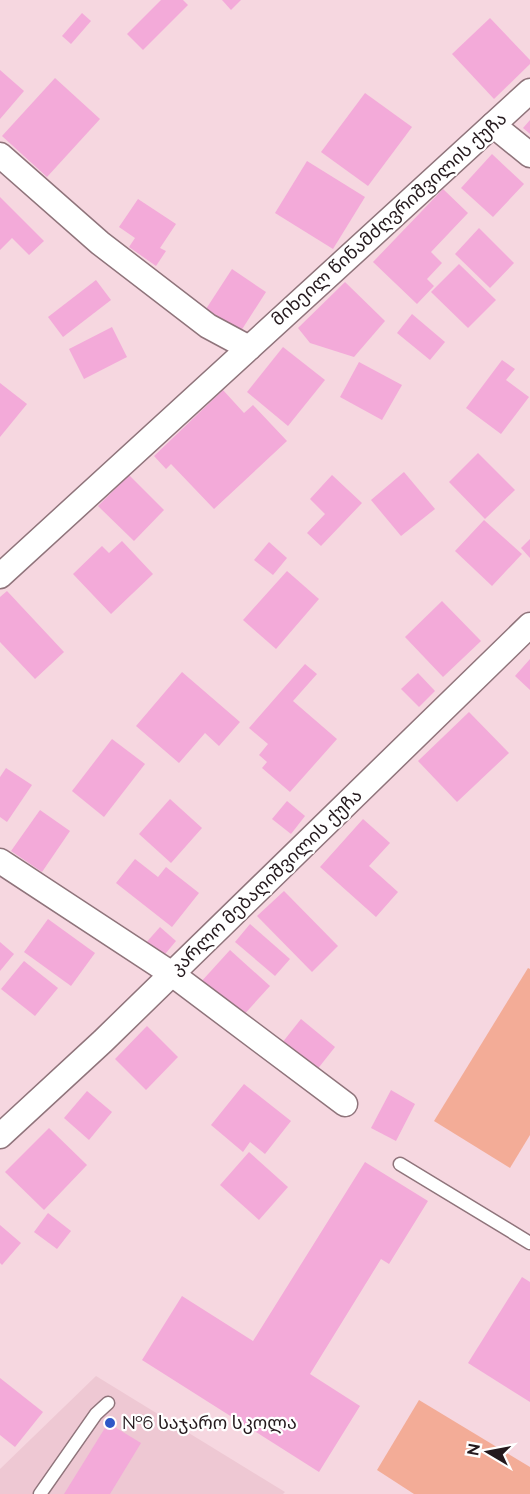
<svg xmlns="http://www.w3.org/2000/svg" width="530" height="1494" viewBox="0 0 530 1494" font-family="Raleway,'Noto Sans Georgian',sans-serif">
<rect width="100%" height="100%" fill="#f6d7e0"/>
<path fill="#eec8d3" d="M96 1376 285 1492 283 1494H0V1469Z"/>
<g fill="#f3ac97">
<path d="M528 968 530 969V1135L510 1168 434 1121Z"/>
<path d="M419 1400 530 1467V1494H414L377 1470Z"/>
</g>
<g fill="#f3aad9">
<path d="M161 0H183L188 5 143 50 127 34Z"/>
<path d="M222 0H241L231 10Z"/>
<path d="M82 13 91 21 71 44 62 36Z"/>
<path d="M490 18 530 60V64L494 99 452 54Z"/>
<path d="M0 70 24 91 0 119Z"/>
<path d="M55 78 100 119 47 177 2 136Z"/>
<path d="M365 93 412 127 368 186 321 152Z"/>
<path d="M530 120V134L523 128Z"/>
<path d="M492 154 524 184 493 217 461 188Z"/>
<path d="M307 161 365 197 333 249 275 213Z"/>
<path d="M443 189 468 213 431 252 442 263 427 279 434 286 417 304 373 262Z"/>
<path d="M0 197 44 241 29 255 12 238 0 250Z"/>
<path d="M138 199 176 224 160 248 166 251 156 266 129 247 135 238 119 227Z"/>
<path d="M479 228 514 263 490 288 455 254Z"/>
<path d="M459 264 496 300 468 328 431 292Z"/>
<path d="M232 269 266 292 241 331 206 309Z"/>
<path d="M96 280 111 300 63 337 48 317Z"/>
<path d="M345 282 385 321 354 357 310 343 298 328Z"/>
<path d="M412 314 445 342 430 360 397 333Z"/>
<path d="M112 327 127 357 84 379 69 349Z"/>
<path d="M283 347 325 380 288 426 247 392Z"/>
<path d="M502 360 515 369 506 380 529 397 501 434 466 408Z"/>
<path d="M359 362 402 385 382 420 340 397Z"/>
<path d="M0 383 27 404 0 437Z"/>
<path d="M223 390 244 413 253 405 287 441 214 509 171 464 166 469 154 456Z"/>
<path d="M478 453 515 490 485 519 449 482Z"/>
<path d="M404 472 435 509 401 536 371 500Z"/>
<path d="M129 475 164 510 134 541 98 506Z"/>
<path d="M332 475 362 503 321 546 307 533 325 514 310 499Z"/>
<path d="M484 520 522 554 492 586 455 551Z"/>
<path d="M530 539V558L521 548Z"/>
<path d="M122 541 153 574 111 614 73 574 102 546 109 553Z"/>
<path d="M269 542 287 558 273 575 254 560Z"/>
<path d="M287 571 319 599 276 649 243 620Z"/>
<path d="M7 591 64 652 35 679 0 642V597Z"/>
<path d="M442 601 481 641 443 677 405 637Z"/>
<path d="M530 659V690L515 676Z"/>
<path d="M305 664 317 674 293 701 337 739 290 792 262 768 267 762 259 755 268 744 249 728Z"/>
<path d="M182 672 240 722 219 746 205 733 179 763 136 726Z"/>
<path d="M418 673 435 691 419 707 401 689Z"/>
<path d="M469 712 509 753 457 802 418 761Z"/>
<path d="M112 739 145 764 104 817 72 791Z"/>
<path d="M6 768 32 785 7 822 0 817V777Z"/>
<path d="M170 799 202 828 171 863 139 834Z"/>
<path d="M287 801 305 816 291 834 272 819Z"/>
<path d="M40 810 70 831 42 872 11 851Z"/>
<path d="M363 819 390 843 369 866 398 892 376 917 320 867Z"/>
<path d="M135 859 158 877 166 867 199 893 172 927 116 883Z"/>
<path d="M284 891 338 946 312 972 257 916Z"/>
<path d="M48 919 95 953 71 986 24 952Z"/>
<path d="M250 924 290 959 275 976 235 942Z"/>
<path d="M160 927 176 941 161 959 144 945Z"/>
<path d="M0 942 14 954 0 971Z"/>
<path d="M230 950 270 986 240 1019 200 983Z"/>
<path d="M24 961 58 988 35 1016 1 989Z"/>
<path d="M301 1019 335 1047 316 1071 282 1043Z"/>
<path d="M147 1026 178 1057 146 1090 115 1059Z"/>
<path d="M244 1084 291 1121 265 1154 250 1142 243 1152 211 1125Z"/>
<path d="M391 1090 415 1104 396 1141 371 1128Z"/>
<path d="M87 1091 112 1112 89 1140 64 1118Z"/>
<path d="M49 1128 87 1165 44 1210 5 1172Z"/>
<path d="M249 1152 288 1187 259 1220 220 1185Z"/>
<path d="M365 1162 428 1201 389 1264 381 1259 310 1374 360 1406 319 1472 142 1360 182 1296 253 1341Z"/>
<path d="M48 1213 71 1231 57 1249 34 1232Z"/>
<path d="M0 1225 21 1243 2 1265 0 1263Z"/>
<path d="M522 1277 530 1282V1402L468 1363Z"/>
<path d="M0 1378 43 1412 15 1447 0 1435Z"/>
<path d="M108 1423 141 1443 110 1494H64Z"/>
</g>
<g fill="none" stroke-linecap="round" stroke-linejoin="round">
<g stroke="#8f747b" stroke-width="15">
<g id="lane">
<path d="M400 1164 530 1243"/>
<path d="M40 1494 96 1414 108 1403"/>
</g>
</g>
<g stroke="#8f747b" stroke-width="27">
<g id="street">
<path d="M493 125 530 155"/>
<path d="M0 155 100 243 208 326 249 348"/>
<path d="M0 576 530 91"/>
<path d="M0 861 172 974 345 1104"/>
<path d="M0 1136 103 1041 530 625"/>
</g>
</g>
<use href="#lane" stroke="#fff" stroke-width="12"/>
<use href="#street" stroke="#fff" stroke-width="24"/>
</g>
<circle fill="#2e58c7" stroke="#fff" stroke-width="2" cx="110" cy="1423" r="6"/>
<g text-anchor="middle" stroke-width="4.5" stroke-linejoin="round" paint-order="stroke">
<g font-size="18" fill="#24191d" stroke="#fff">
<text transform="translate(389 219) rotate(-42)" y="6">მიხეილ წინამძღვრიშვილის ქუჩა</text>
<text transform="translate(266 882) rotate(-44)" y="6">კარლო მებაღიშვილის ქუჩა</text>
</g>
<g font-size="18" fill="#24191d" stroke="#fff" text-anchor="start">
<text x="122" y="1429">№6 საჯარო სკოლა</text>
</g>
</g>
<g transform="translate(488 1452) rotate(280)" stroke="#ffffff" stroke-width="4.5" paint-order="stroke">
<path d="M0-4.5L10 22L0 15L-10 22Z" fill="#24191d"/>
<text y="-9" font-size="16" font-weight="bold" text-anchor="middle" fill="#24191d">N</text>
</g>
</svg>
